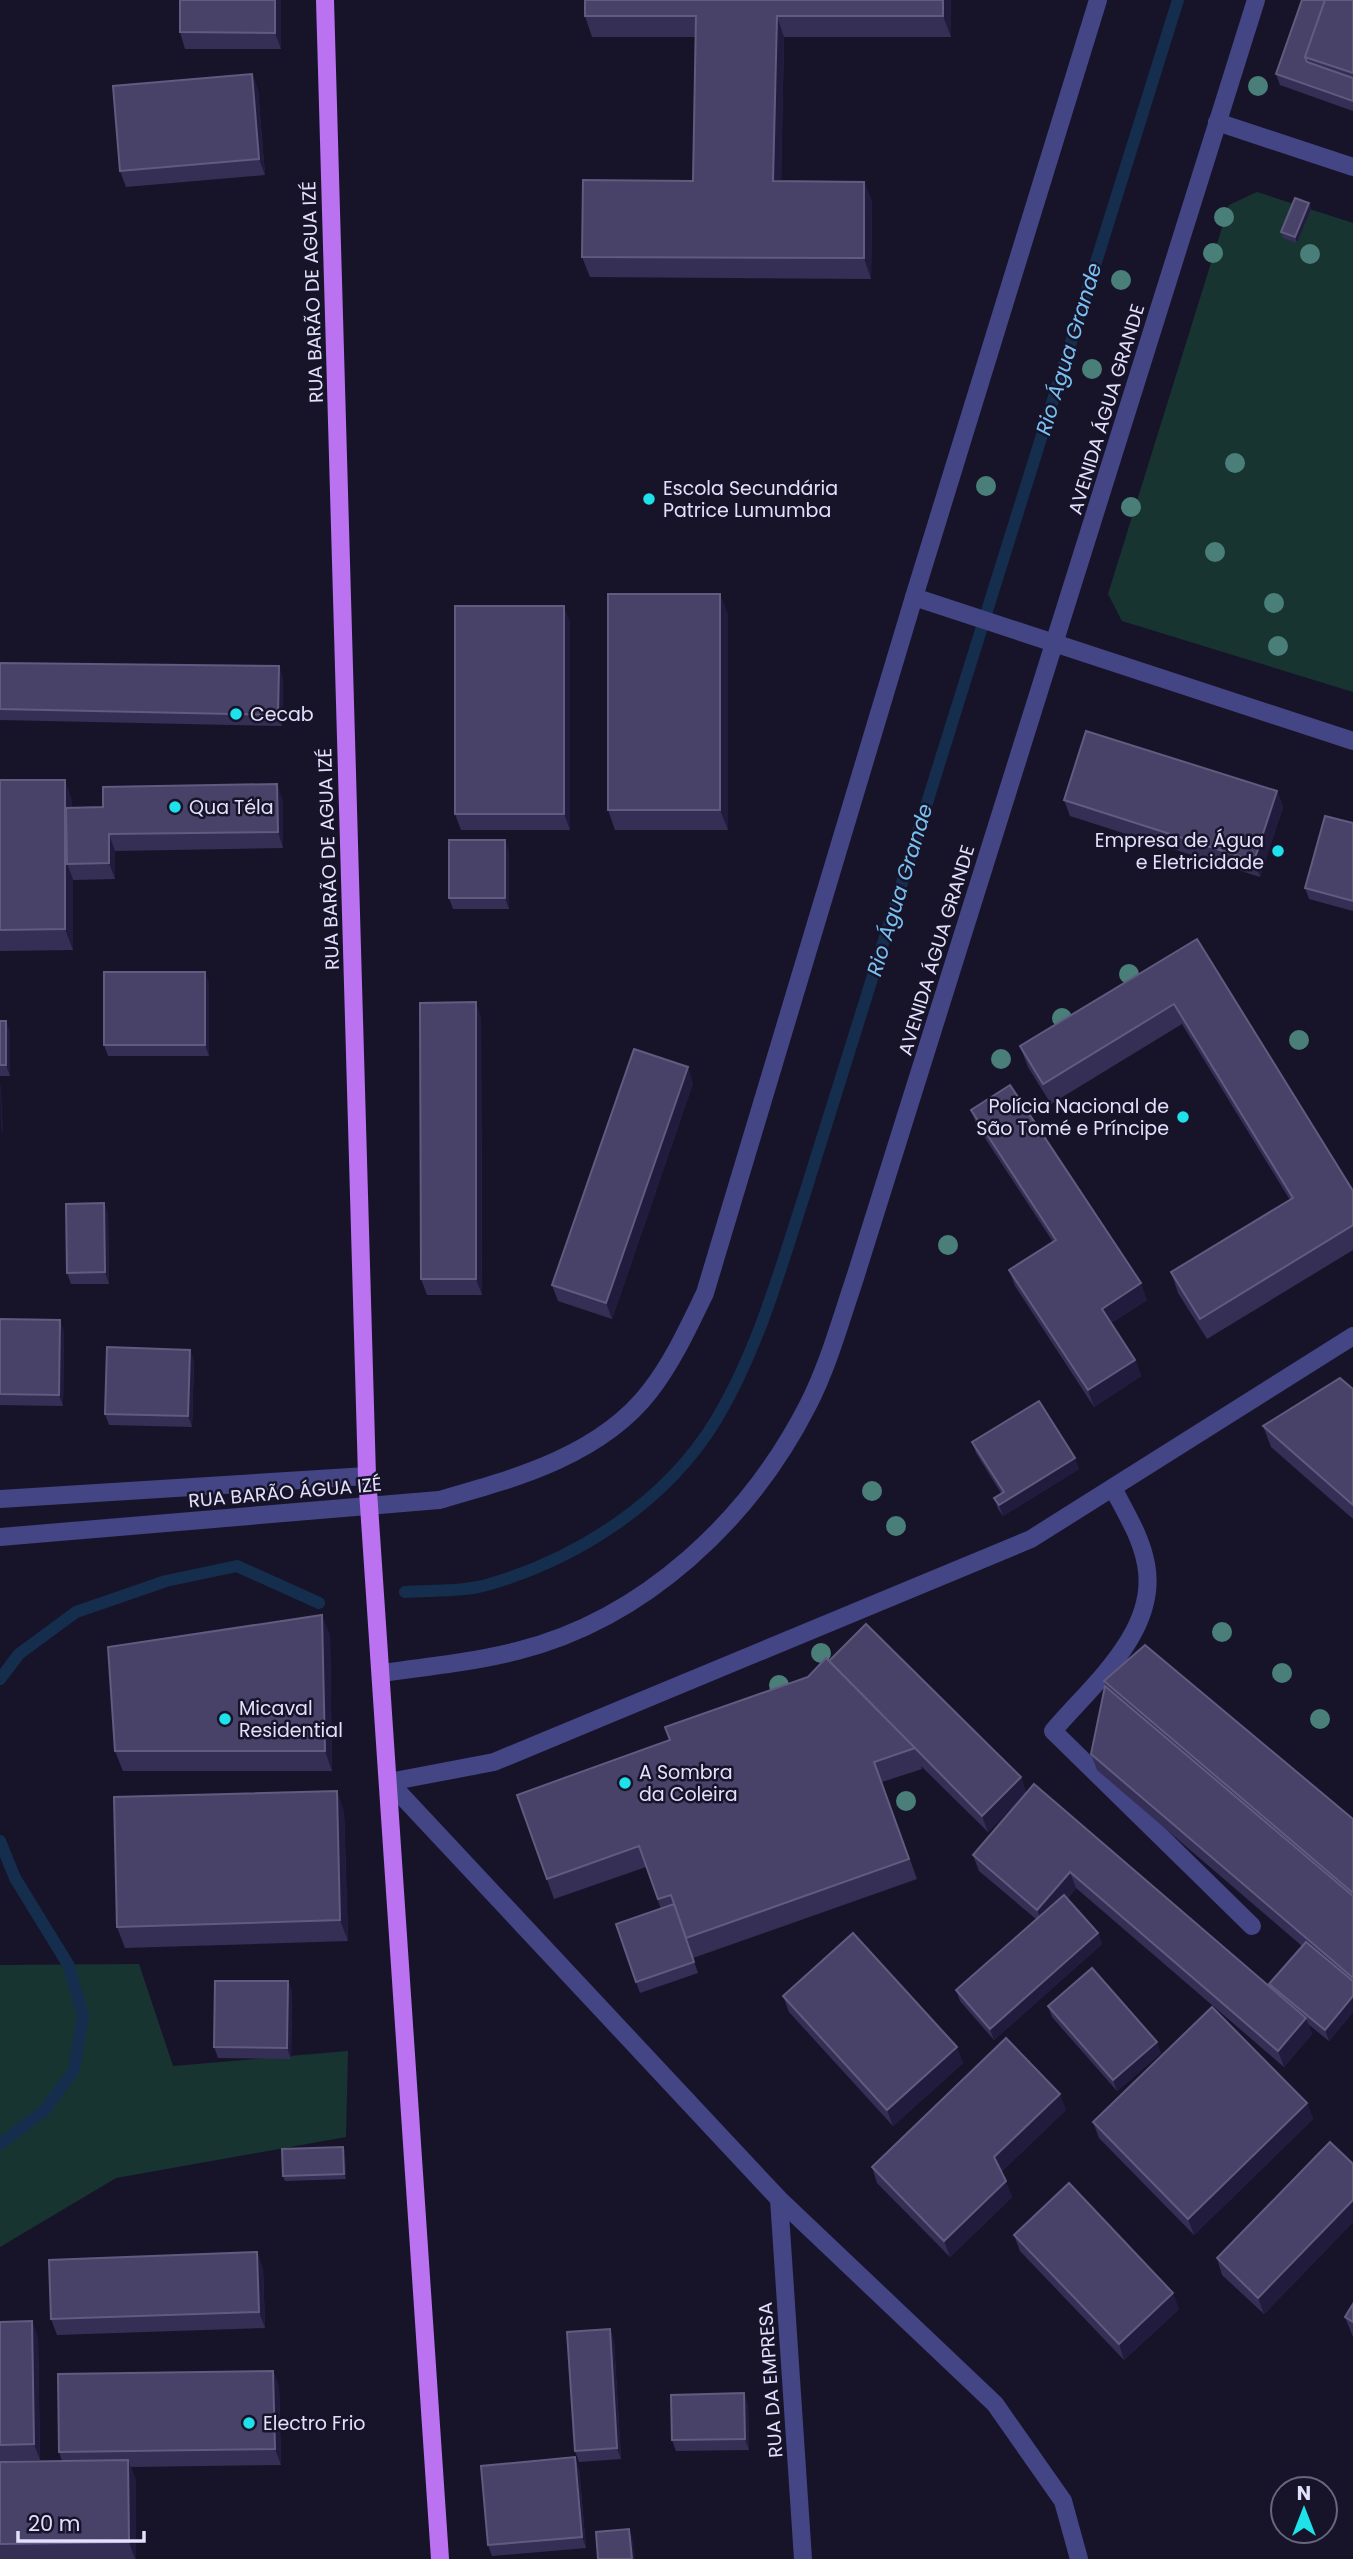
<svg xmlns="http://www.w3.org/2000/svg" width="1353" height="2559" viewBox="0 0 1353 2559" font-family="Poppins,sans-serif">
<rect width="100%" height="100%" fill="#17142a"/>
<g fill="#183431">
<path d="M1257 192 1353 223V692L1122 621 1108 594 1229 205Z"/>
<path d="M139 1964 173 2066 348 2051 346 2137 116 2178 0 2247V1965Z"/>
</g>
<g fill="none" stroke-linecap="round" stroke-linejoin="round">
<g stroke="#152e4d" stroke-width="12">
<path d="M405 1592C432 1590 464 1592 490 1584 579 1558 667 1501 716 1420 758 1350 780 1270 805 1193L1178 0"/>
<path d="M0 1679 19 1654 76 1612 166 1581 237 1566 319 1603"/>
<path d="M0 1841 15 1878 69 1966 83 2016 74 2070 45 2110 0 2144"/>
</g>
<g stroke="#444585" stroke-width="18">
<path d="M1217 122 1353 167"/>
<path d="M914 597 1353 741"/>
<path d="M1114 1490C1126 1513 1141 1537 1146 1564 1159 1631 1092 1685 1053 1731L1252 1926"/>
<path d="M0 1499 367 1476"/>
<path d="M0 1537 439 1500C513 1479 600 1456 650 1391 673 1361 688 1328 705 1293L914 597 1098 0"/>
<path d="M381 1673C427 1667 473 1662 517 1651 645 1619 750 1519 808 1405 828 1366 840 1322 854 1281L1256 0"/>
<path d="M389 1782 494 1762 1031 1539 1353 1336"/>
<path d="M389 1782 779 2199 995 2404 1063 2501 1079 2559"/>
<path d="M779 2199 803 2559"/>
</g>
<path stroke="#ba72f1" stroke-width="18" d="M325 0 367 1476 440 2559"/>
</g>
<g fill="#497f78">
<circle cx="1258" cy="86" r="10"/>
<circle cx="1224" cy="217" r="10"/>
<circle cx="1213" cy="253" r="10"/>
<circle cx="1310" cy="254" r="10"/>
<circle cx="1121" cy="280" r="10"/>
<circle cx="1092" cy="369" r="10"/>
<circle cx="1235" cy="463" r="10"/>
<circle cx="986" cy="486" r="10"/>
<circle cx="1131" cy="507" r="10"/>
<circle cx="1215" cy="552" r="10"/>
<circle cx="1274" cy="603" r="10"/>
<circle cx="1278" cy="646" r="10"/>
<circle cx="1129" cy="974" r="10"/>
<circle cx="1062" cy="1018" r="10"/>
<circle cx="1299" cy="1040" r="10"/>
<circle cx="1001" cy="1059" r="10"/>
<circle cx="948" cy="1245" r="10"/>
<circle cx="872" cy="1491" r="10"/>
<circle cx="896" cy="1526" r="10"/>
<circle cx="1222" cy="1632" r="10"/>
<circle cx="821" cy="1653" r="10"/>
<circle cx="1282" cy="1673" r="10"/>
<circle cx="779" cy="1685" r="10"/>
<circle cx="1320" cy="1719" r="10"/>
<circle cx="906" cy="1801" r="10"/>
</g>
<g fill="#352f56">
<path d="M281 0V49H185L180 32Z"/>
<path d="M951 0V37H784L781 181 864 182 872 202 871 279 590 277 582 257 693 181 696 37H592L585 16Z"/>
<path d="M1353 0V111L1280 85 1276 74Z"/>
<path d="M252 74 258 90 265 175 126 187 120 171Z"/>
<path d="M1309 203 1311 209 1297 243 1283 238 1281 232Z"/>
<path d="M728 614V830H615L608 810Z"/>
<path d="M570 622V830H461L455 814Z"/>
<path d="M0 663 283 678 282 726 0 720Z"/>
<path d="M0 780 72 801V808L283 801V848L115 851V879L73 880V879V950L0 951Z"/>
<path d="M1277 791 1283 807 1260 877 1070 816 1064 800Z"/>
<path d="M1353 823V911L1309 899 1305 888Z"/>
<path d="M509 851V909H453L449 898Z"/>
<path d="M1197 939 1353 1191V1250L1207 1339 1178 1293 1171 1272 1290 1200 1182 1024 1051 1104 1028 1067 1020 1046Z"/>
<path d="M209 983V1056H108L104 1045Z"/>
<path d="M481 1018 482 1295H427L421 1279Z"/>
<path d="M0 1021 10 1032V1076H0Z"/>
<path d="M693 1083 612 1319 558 1301 552 1285Z"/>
<path d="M971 1110 1147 1300 1111 1323 1135 1360 1141 1376 1094 1407 1015 1286 1009 1270 1053 1242 977 1126Z"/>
<path d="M104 1203 108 1214 109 1284H71L67 1273Z"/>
<path d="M0 1319 64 1331 63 1406 0 1405Z"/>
<path d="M190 1350 194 1361 192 1427 109 1425 105 1414Z"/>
<path d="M1353 1389V1519L1271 1447 1263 1426Z"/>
<path d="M972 1442 1079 1469 1003 1516 998 1509 994 1498 1001 1493 976 1453Z"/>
<path d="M330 1635 332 1771H123L115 1751Z"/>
<path d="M829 1661 1021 1777 1026 1793 988 1832 921 1766 922 1769 882 1782 917 1879 693 1958 686 1938 698 1973 640 1993 636 1982 661 1909 646 1867 554 1899 517 1795 670 1740 808 1677Z"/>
<path d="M1104 1681 1353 1819V2012L1329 2041 1308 2024 1312 2034 1284 2067 1076 1888 1067 1899 1098 1933 1102 1944 994 2040 960 2001 956 1990 1036 1919 979 1871 973 1855 1034 1784 1271 1988 1269 1984 1302 1946 1097 1770 1091 1754 1105 1686Z"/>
<path d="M344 1811 348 1941 125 1948 117 1927Z"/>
<path d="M288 1981 292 1992 291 2059 218 2058 214 2047Z"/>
<path d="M783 1996 963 2063 893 2126 789 2012Z"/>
<path d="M1048 2006 1161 2053 1117 2091 1052 2017Z"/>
<path d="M1307 2103 1313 2119 1194 2235 1099 2138 1093 2122Z"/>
<path d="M1066 2110 1001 2172 1012 2197 950 2257 877 2183 872 2167Z"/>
<path d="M343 2147 345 2153 346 2179 285 2181 283 2176Z"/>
<path d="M1353 2164V2222L1264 2314 1222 2275 1217 2258Z"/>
<path d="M1014 2235 1179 2309 1124 2360 1020 2251Z"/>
<path d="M263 2268 265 2328 57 2335 51 2319Z"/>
<path d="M1353 2304V2337L1345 2317Z"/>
<path d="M0 2322 38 2337 40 2460 0 2461Z"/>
<path d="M614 2341 621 2459 579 2462 575 2451Z"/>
<path d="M273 2371 279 2387 281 2465 131 2467 136 2481V2559H0V2462L62 2461 59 2452Z"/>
<path d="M748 2404 749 2450 676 2451 672 2440Z"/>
<path d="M579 2468 586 2548 492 2556 488 2545Z"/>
</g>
<g fill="#211c3d">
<path d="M275 0H281V49L275 33Z"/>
<path d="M943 0H951V37L943 16Z"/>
<path d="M777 16 784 37 781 201 773 181Z"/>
<path d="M252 74 258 90 265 175 259 159Z"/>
<path d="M864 182 872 202 871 279 864 258Z"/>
<path d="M1309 203 1311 209 1297 243 1295 237Z"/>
<path d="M720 594 728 614V830L720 810Z"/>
<path d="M564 606 570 622V830L564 814Z"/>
<path d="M279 666 283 678 282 726 278 715Z"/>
<path d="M65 780 72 801V864H67L73 879V950L65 929Z"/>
<path d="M277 784 283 801V848L278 832Z"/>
<path d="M1277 791 1283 807 1260 877 1254 861Z"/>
<path d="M109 834 115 851V879L109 863Z"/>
<path d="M505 840 509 851V909L505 898Z"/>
<path d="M205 972 209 983V1056L205 1045Z"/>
<path d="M476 1002 481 1018 482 1295 476 1279Z"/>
<path d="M6 1021 10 1032V1076L6 1065Z"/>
<path d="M688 1067 693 1083 612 1319 606 1303Z"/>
<path d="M0 1085 1 1087 3 1133 1 1128Z"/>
<path d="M104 1203 108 1214 109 1284 105 1272Z"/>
<path d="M1141 1283 1147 1300 1108 1325 1102 1309Z"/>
<path d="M60 1320 64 1331 63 1406 59 1395Z"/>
<path d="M190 1350 194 1361 192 1427 188 1416Z"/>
<path d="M1135 1360 1141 1376 1094 1407 1088 1390Z"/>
<path d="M1075 1458 1079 1469 1003 1516 999 1505Z"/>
<path d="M322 1615 330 1635 332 1771 325 1751Z"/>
<path d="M1021 1777 1026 1793 988 1832 982 1816Z"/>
<path d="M337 1791 344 1811 348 1941 340 1920Z"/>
<path d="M1070 1872 1076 1888 1043 1926 1037 1910Z"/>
<path d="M1098 1933 1102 1944 994 2040 990 2029Z"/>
<path d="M288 1981 292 1992 291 2059 287 2048Z"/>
<path d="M1353 1996V2012L1329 2041 1325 2030Z"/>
<path d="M1306 2018 1312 2034 1284 2067 1278 2051Z"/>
<path d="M1157 2042 1161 2053 1117 2091 1113 2080Z"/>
<path d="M957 2047 963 2063 893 2126 887 2110Z"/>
<path d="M1060 2094 1066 2110 1000 2173 994 2157Z"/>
<path d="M1307 2103 1313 2119 1194 2235 1188 2219Z"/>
<path d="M343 2147 345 2153 346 2179 344 2174Z"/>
<path d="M1006 2181 1012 2197 950 2257 944 2241Z"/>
<path d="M1353 2200V2222L1264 2314 1258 2298Z"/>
<path d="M257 2252 263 2268 265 2328 259 2312Z"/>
<path d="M1173 2293 1179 2309 1124 2360 1119 2344Z"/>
<path d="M32 2321 38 2337 40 2460 34 2444Z"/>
<path d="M610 2329 614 2341 621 2459 617 2448Z"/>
<path d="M273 2371 279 2387 281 2465 275 2449Z"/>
<path d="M744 2393 748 2404 749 2450 745 2439Z"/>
<path d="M575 2457 579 2468 586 2548 582 2537Z"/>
<path d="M128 2460 136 2481V2559H135L129 2542Z"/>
<path d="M629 2529 633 2540 635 2559H632Z"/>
</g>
<g fill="#484268" stroke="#605b7f" stroke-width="2">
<path d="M180 0H275V33L180 32Z"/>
<path d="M585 0H943V16H777L773 181 864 182V258L582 257 583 180 693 181 696 16H585Z"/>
<path d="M1302 0H1325L1305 57 1307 62 1353 78V101L1276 74Z"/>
<path d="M1325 0H1353V73L1305 57Z"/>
<path d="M252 74 259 159 120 171 113 86Z"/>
<path d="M1295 198 1309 203 1295 237 1281 232Z"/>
<rect x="608" y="594" width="112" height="216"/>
<rect x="455" y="606" width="109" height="208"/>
<path d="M0 663 279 666 278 715 0 709Z"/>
<path d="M1086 731 1277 791 1254 861 1064 800Z"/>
<path d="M0 780H65V929L0 930Z"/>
<path d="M277 784 278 832 109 834V863L67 864 66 808 103 807V787Z"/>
<path d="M1325 816 1353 823V901L1305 888Z"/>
<rect x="449" y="840" width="56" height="58"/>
<path d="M1197 939 1353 1191V1225L1200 1319 1171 1272 1293 1198 1174 1004 1043 1084 1020 1046Z"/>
<rect x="104" y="972" width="101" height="73"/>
<path d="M476 1002V1279H421L420 1003Z"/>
<rect x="0" y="1021" width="6" height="44"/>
<path d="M634 1049 688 1067 606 1303 552 1285Z"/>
<path d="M1010 1085 1141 1283 1102 1309 1135 1360 1088 1390 1009 1270 1056 1240 971 1110Z"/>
<path d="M104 1203 105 1272 67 1273 66 1204Z"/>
<path d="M0 1319 60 1320 59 1395 0 1394Z"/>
<path d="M107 1347 190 1350 188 1416 105 1414Z"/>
<path d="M1340 1378 1353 1389V1505L1263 1426Z"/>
<path d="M1039 1401 1075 1458 999 1505 994 1498 1004 1492 972 1442Z"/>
<path d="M322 1615 325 1751H115L108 1647Z"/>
<path d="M866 1624 1021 1777 982 1816 829 1661Z"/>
<path d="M1145 1645 1353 1819V1893L1104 1681Z"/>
<path d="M826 1658 915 1748 874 1762 909 1859 686 1938 671 1895 658 1899 639 1846 547 1879 517 1795 670 1740 665 1727 808 1677Z"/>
<path d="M1105 1686 1353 1896V1978L1091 1754Z"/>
<path d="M1034 1784 1306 2018 1278 2051 1070 1872 1037 1910 973 1855Z"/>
<path d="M337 1791 340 1920 117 1927 114 1797Z"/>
<path d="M1064 1895 1098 1933 990 2029 956 1990Z"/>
<path d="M674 1904 694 1962 636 1982 616 1924Z"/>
<path d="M853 1933 957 2047 887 2110 783 1996Z"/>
<path d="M1306 1942 1353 1981V1996L1325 2030 1269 1984Z"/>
<path d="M1092 1968 1157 2042 1113 2080 1048 2006Z"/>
<path d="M215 1981H288L287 2048 214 2047Z"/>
<path d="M1212 2007 1307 2103 1188 2219 1093 2122Z"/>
<path d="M1006 2038 1060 2094 994 2157 1006 2181 944 2241 872 2167Z"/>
<path d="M1330 2142 1353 2164V2200L1258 2298 1217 2258Z"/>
<path d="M343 2147 344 2174 283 2176 282 2149Z"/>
<path d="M1069 2183 1173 2293 1119 2344 1014 2235Z"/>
<path d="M257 2252 259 2312 51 2319 49 2260Z"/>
<path d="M1353 2304V2322L1345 2317Z"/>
<path d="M32 2321 34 2444 0 2445V2322Z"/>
<path d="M610 2329 617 2448 575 2451 567 2332Z"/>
<path d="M273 2371 275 2449 59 2452 58 2374Z"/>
<path d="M744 2393 745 2439 672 2440 671 2395Z"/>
<path d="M575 2457 582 2537 488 2545 481 2466Z"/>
<path d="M128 2460 129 2542 0 2544V2462Z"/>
<path d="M629 2529 632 2559H598L596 2532Z"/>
</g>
<g fill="#1fe1e9" stroke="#17142a" stroke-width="2.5">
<circle cx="649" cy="499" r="7"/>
<circle cx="236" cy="714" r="7"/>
<circle cx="175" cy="807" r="7"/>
<circle cx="1278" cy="851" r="7"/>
<circle cx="1183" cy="1117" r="7"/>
<circle cx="225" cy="1719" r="7"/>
<circle cx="625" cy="1783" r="7"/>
<circle cx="249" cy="2423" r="7"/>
</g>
<g text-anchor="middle" stroke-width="5" stroke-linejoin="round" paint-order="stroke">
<g font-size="19" fill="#e2e0fc" stroke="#17142a">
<text transform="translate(312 292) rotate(-92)" y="7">RUA BARÃO DE AGUA IZÉ</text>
<text transform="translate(1106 409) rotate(-73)" y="7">AVENIDA ÁGUA GRANDE</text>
<text transform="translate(328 859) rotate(-92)" y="7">RUA BARÃO DE AGUA IZÉ</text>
<text transform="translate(936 950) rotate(-73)" y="7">AVENIDA ÁGUA GRANDE</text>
<text transform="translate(285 1492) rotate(-5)" y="7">RUA BARÃO ÁGUA IZÉ</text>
<text transform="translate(770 2380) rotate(-94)" y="7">RUA DA EMPRESA</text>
</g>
<g font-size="19" fill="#e2e0fc" stroke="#17142a" text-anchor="start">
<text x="663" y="495">Escola Secundária<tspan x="663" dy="22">Patrice Lumumba</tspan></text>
<text x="250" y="721">Cecab</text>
<text x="189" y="814">Qua Téla</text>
<text x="1264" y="847" text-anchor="end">Empresa de Água<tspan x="1264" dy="22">e Eletricidade</tspan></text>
<text x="1169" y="1113" text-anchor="end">Polícia Nacional de<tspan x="1169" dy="22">São Tomé e Príncipe</tspan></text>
<text x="239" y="1715">Micaval<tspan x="239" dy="22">Residential</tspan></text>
<text x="639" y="1779">A Sombra<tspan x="639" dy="22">da Coleira</tspan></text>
<text x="263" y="2430">Electro Frio</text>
</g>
<g font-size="21" font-style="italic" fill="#79c1f2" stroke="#17142a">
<text transform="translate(1069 349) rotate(-73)" y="7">Rio Água Grande</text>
<text transform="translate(900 890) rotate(-73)" y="7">Rio Água Grande</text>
</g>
</g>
<g transform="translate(1304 2510)"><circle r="33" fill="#17142a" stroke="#68667e" stroke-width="2"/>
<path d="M0-5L12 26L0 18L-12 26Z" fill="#1fe1e9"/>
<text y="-10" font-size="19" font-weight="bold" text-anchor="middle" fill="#e2e0fc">N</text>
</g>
<path d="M18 2531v10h126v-10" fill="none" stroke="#e2e0fc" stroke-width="3.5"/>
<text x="28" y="2531" font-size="21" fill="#e2e0fc" stroke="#17142a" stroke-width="5" paint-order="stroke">20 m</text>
</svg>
